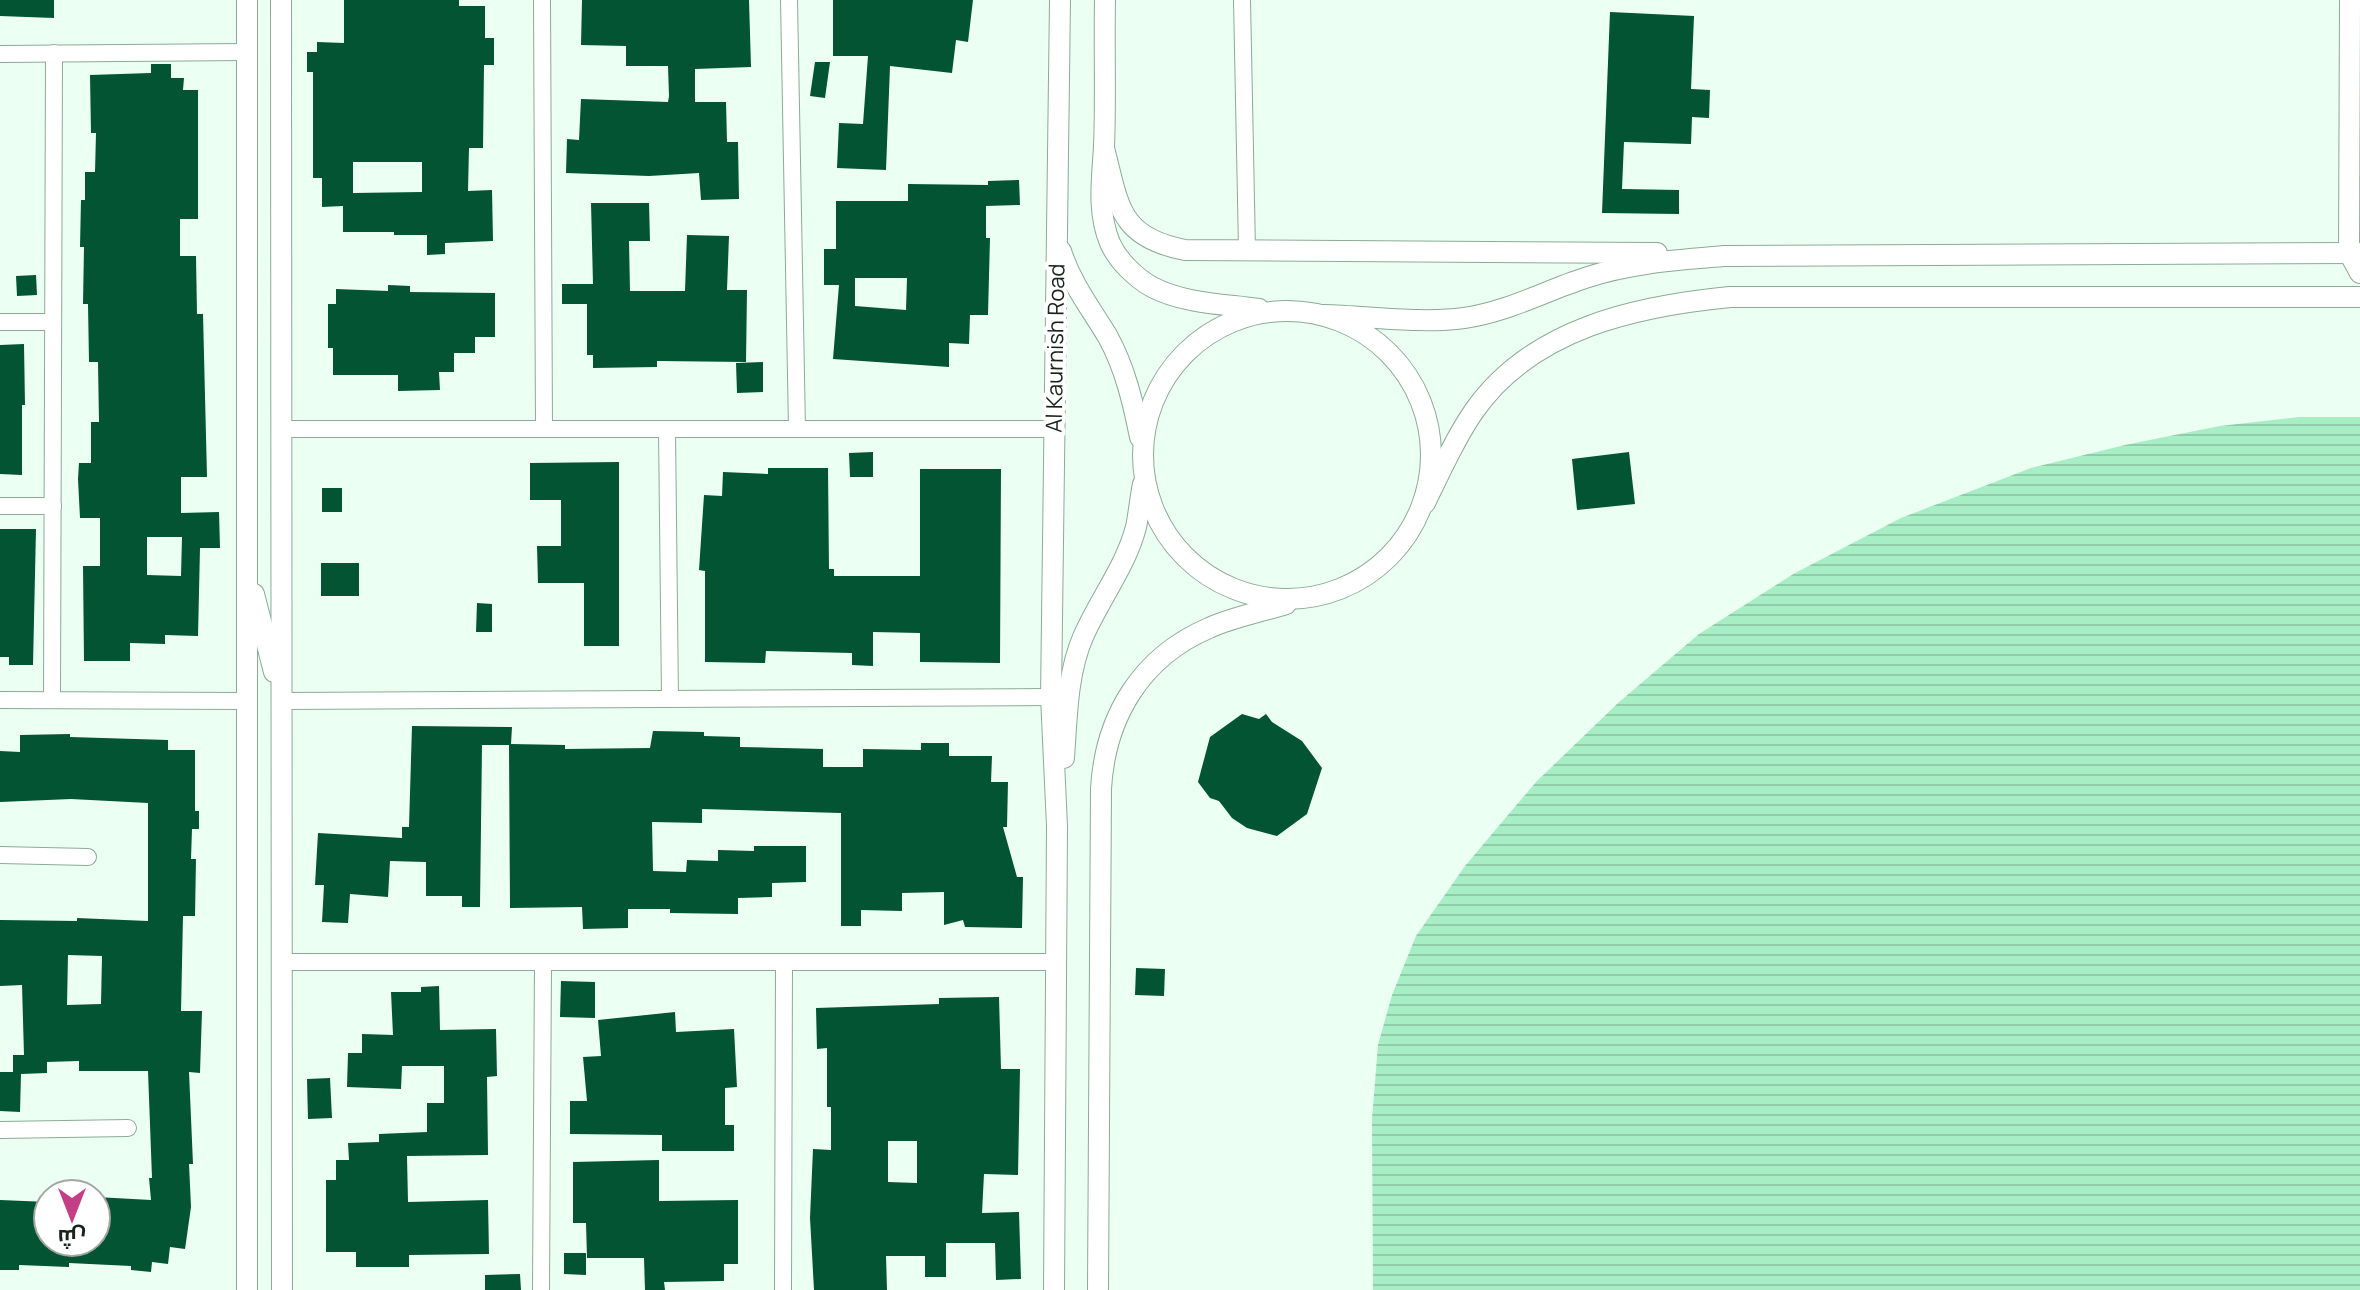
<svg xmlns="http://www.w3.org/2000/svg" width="2360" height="1290" viewBox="0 0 2360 1290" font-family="Manrope,Cairo,sans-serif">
<defs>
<pattern id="water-rules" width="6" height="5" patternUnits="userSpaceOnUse" patternTransform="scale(2)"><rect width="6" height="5" fill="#a8eec5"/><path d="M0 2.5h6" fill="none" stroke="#90cca9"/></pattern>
</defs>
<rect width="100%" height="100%" fill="#ebfff2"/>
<path fill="url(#water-rules)" d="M2299 417H2360V1290H1373L1372 1119 1378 1045 1392 995 1416 936 1465 866 1536 782 1618 703 1699 634 1795 573 1901 518 2031 468 2125 445 2220 426Z"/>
<g fill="#035433" fill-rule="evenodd">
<path d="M0 0H54V18L0 16Z"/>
<path d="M344 0H459V6H485V38H494V65H484L483 148H469L468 191 492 190 493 241 445 243V254L427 255V235H394V232H343V206L322 207V178H313V72H307V52H317V42L344 43ZM353 162H422V192L353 193Z"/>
<path d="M582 0H749L751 67 695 69V102H726L727 142H738L739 199 701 200 699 173 649 176 566 173 567 139 579 140 581 99 668 102 669 96 668 66H626V46L581 45Z"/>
<path d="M833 0H973L968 42 956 40 952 73 890 66 886 170 837 168 839 123 863 124 868 56H833Z"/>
<path d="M1610 12 1694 16 1691 89 1710 90 1709 118 1692 117 1691 144 1624 142 1622 189 1679 190V214L1602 213Z"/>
<path d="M815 62H830L825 98 810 96Z"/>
<path d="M151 64H171V78H184L183 90H198V219H180V256H196L197 314H203L207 477H181V513L219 512 220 548H200L198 636 165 635V644L130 643V661H84L83 566H100V518H80L78 479 79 463H91V422H99L98 362H89L88 304H83L84 247H80L81 200H85V172H95L96 133H91L90 75 151 73ZM147 537H182L181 576 147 575Z"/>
<path d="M1019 180 1020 205 986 206V238H990L988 315H970L969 344 949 343V367L833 359 839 285H824V249H836V201H908V184L988 185V181ZM855 278H907L906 310 855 306Z"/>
<path d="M591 203H649L650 241H629L630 291H685L687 235 729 236 727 290H747L746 362 657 361V367L593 368V355H587V304H562V284H593Z"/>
<path d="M36 275 37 295 17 296 16 276Z"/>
<path d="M388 285 410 286V292L495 293V337H475V353H454V372H439L440 390 398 391V375H333V348H328V304H336V289L388 291Z"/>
<path d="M24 344 25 405H22V475L0 474V345Z"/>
<path d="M763 362V392L737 393 736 363Z"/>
<path d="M873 452V477H850L849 453Z"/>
<path d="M1629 452 1635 504 1577 510 1572 459Z"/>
<path d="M619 462V646H584V583H538L537 546H561V500H530V463Z"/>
<path d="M768 468H828L829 569H834V576H920V469H1001L1000 663 920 662V633L873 632V666L852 665V653L766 651 765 663 705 662V571L699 570 704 495 722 496 723 472 768 474Z"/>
<rect x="322" y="488" width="20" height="24"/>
<path d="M0 529H36L33 665H9V657H0Z"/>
<rect x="321" y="563" width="38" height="33"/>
<path d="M477 603 492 604V632H476Z"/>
<path d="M1242 714 1259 719 1266 714 1272 722 1302 741 1322 768 1307 814 1277 836 1247 828 1232 818 1219 801 1210 798 1198 782 1210 737Z"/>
<path d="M412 726 512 727 511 744 565 745V749L650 748 653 731 704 732V736L740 737V747L823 749V767H863V749L921 750V743H949V756H992L991 782H1008L1007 827H1003L1017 877H1023L1022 928 965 927 963 920 944 925V892L902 893V911L861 910V926H841V813L702 809V823L652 822 653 871 686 872 687 860 718 861V850L754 851V846H806V882L772 883V897L738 898V914L670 913V909H628V928L583 929 582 907 510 908 509 745H482L480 907H462V896H426V862L390 861 388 897 350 894 348 923 322 922 324 885H315L318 833 402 838V827H409Z"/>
<path d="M70 734V737L168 740V750H195V811H199V829H192L191 859H196L195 916H183L181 1011H202L200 1073 189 1072 193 1164H189L191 1207 185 1249 170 1247 168 1264 152 1262 151 1272 131 1270V1266L69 1263V1267L19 1265V1270H0V1200L48 1202V1242H96V1197L151 1200 149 1178H152L148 1071H79V1061L47 1062V1073L21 1074 20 1112 0 1111V1072H13V1055H24L22 985 0 986V920L77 921V918L148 921V803L71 799 0 802V751L20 752V735ZM68 955 102 956 101 1004 67 1005Z"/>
<path d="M1136 968 1165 969 1164 996 1135 995Z"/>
<path d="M561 981 595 982V1018L560 1017Z"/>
<path d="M439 986 440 1030 496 1029 497 1076 487 1077 488 1155 407 1156 408 1202 488 1200 489 1254 409 1255V1267H356V1252H326V1180H336V1160H349L348 1143 379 1142V1134L427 1132V1103H444V1066H402L401 1089 347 1087 348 1053H362V1034L393 1035 391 992H421V987Z"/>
<path d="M999 997 1001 1069H1020L1018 1175 984 1174 982 1213 1019 1212 1021 1279 996 1280 995 1243H946V1277H925V1256H886L887 1290H814L810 1218 813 1149 831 1150V1107H827V1048L817 1049 816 1008 939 1004V998ZM888 1141H917V1183L888 1182Z"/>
<path d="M675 1012 676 1032 734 1029 737 1087 725 1088V1125H734V1151H662V1135L570 1134V1101H587L583 1057 601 1056 598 1020Z"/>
<path d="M330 1078 332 1118 308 1119 307 1079Z"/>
<path d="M659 1160V1201L738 1200V1264H724V1281L664 1282 665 1290H645L644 1258H587L586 1223H573V1162Z"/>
<path d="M564 1253H586V1275L564 1274Z"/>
<path d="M520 1274 521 1290H485V1275Z"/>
</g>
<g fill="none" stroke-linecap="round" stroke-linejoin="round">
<g stroke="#8caa97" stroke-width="18">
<g id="minor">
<path d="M542 0 544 429"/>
<path d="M789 0 797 429"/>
<path d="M1242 0 1247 250"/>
<path d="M0 54 247 52"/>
<path d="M0 322H53"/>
<path d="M282 429H1054"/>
<path d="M667 429 670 699"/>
<path d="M0 506H53"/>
<path d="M0 700 247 701"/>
<path d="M52 700 54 53"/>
<path d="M282 701 1051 697"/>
<path d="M0 855 88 857"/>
<path d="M282 962H1056"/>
<path d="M0 1130 128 1128"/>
<path d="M541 1290 543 964"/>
<path d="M783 1290 784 963"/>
</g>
</g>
<g stroke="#8caa97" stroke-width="22">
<g id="tertiary">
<path d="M247 0V1290"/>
<path d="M281 0 282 1290"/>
<path d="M1105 0C1104 49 1106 98 1104 147 1102 180 1097 212 1110 243 1118 261 1136 278 1152 287 1185 304 1224 304 1259 309"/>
<path d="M2350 0 2349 253 2360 273"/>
<path d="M1104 148C1119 205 1118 237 1185 250L1657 253"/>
<path d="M1061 251C1072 285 1090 307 1108 337 1125 368 1133 402 1140 437"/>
<circle cx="1287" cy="455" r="144"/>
<path d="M1324 315C1368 316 1420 324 1464 318 1507 312 1545 291 1585 278 1630 263 1677 260 1724 256L2360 253"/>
<path d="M1425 503C1440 472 1455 439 1474 411 1532 328 1637 306 1730 297H2360"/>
<path d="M254 594 274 672"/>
<path d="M1064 758C1067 718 1067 674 1083 637 1099 600 1126 566 1136 527 1139 513 1140 498 1143 484"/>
<path d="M1054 1290 1057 826 1051 697 1060 0"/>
<path d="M1098 1290 1101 789C1105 717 1141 657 1209 628 1233 617 1261 612 1286 604"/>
</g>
</g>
<use href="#minor" stroke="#fff" stroke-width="16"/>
<use href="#tertiary" stroke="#fff" stroke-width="20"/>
</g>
<g text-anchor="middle" stroke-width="8" stroke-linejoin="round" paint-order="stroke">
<g font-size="22" fill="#18231c" stroke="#fff">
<text transform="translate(1055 348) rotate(-89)" y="8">Al Kaurnish Road</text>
</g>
</g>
<g transform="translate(72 1218) rotate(180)"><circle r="38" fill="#ffffff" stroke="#a3a7a4" stroke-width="2"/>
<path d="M0-6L14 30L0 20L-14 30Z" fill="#c33f84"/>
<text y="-12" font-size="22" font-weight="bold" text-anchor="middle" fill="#18231c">ش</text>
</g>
</svg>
